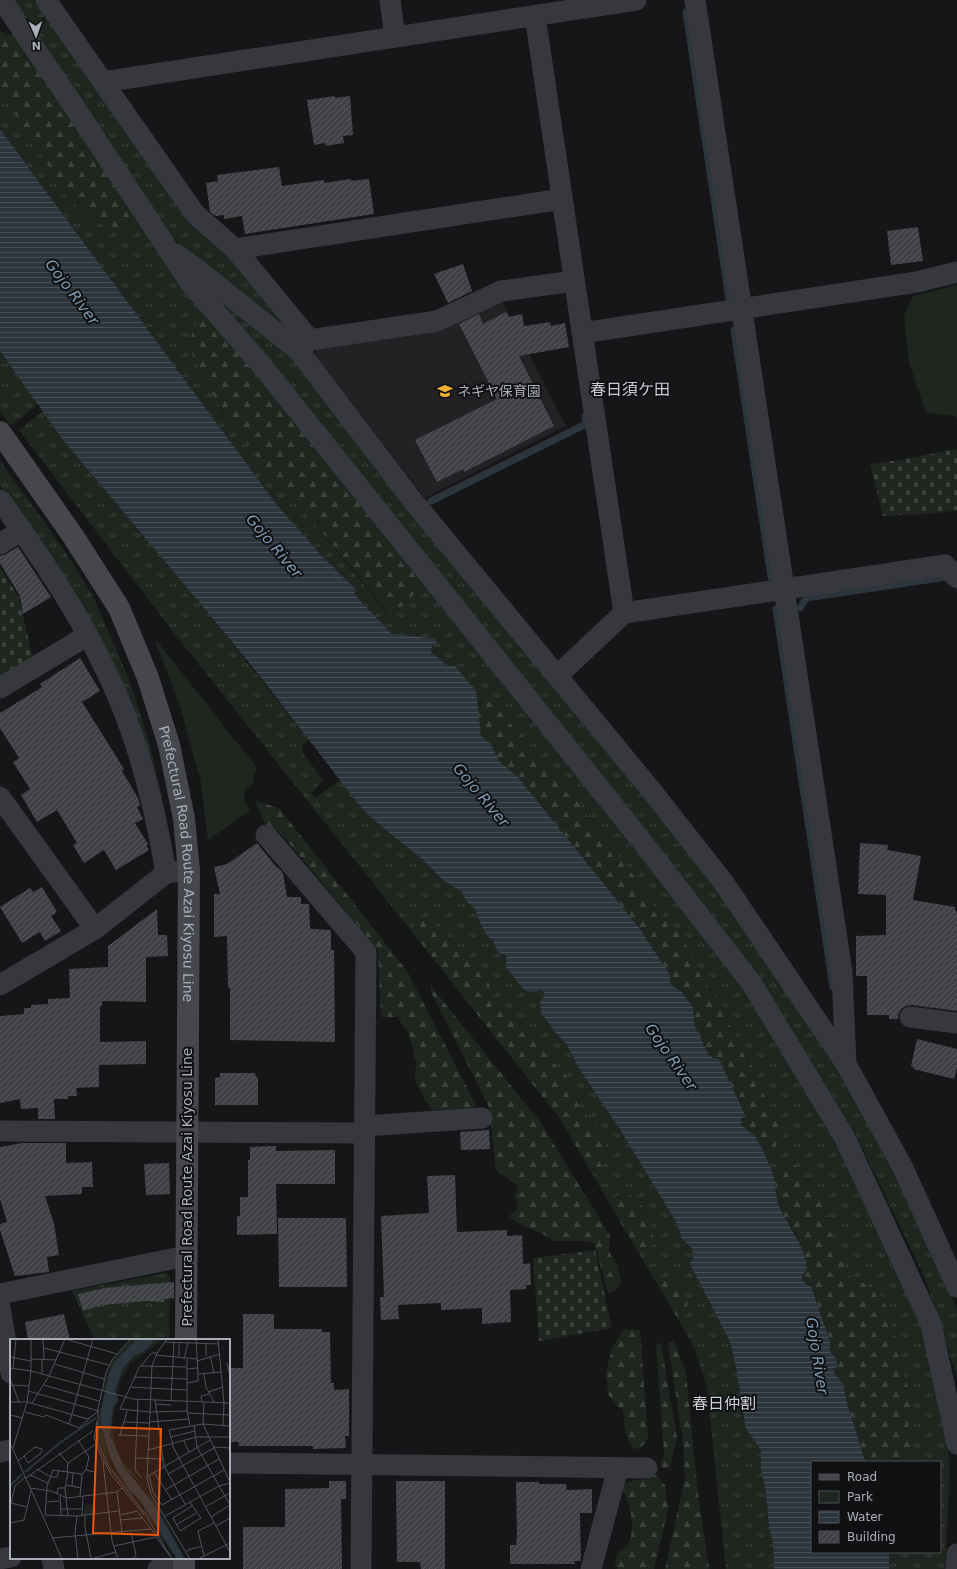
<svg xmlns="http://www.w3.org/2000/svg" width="957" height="1569" viewBox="0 0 957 1569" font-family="'DejaVu Sans','Noto Sans JP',sans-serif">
<defs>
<pattern id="grass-tufts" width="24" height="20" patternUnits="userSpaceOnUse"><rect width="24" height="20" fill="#1e261f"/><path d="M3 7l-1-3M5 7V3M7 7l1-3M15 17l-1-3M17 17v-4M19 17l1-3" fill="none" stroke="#3c433d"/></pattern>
<pattern id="forest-firs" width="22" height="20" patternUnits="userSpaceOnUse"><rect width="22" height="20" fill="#1e261f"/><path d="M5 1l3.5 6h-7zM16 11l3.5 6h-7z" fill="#3c433d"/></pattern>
<pattern id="cemetery-stones" width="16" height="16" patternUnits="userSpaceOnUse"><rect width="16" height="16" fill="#1e261f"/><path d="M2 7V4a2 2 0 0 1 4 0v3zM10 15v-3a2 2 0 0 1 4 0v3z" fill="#3c433d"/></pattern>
<pattern id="water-rules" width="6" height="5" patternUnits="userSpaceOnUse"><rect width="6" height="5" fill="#2c353c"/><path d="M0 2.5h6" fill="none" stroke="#485056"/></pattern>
<pattern id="building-hatch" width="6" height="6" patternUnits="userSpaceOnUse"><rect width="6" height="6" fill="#404145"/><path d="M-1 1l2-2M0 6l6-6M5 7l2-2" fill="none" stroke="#595a5e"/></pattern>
</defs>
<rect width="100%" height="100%" fill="#161618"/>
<path fill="#222225" d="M501 299 566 426 425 498 315 355 317 345Z"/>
<g fill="url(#grass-tufts)">
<path d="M12 0H37L189 224 229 257 297 339 182 247 166 229Z"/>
<path d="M0 92 32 138 126 227 135 216 206 316 220 408 270 471 315 524 387 613 418 576 743 985 837 1141 932 1351 943 1409 950 1469 945 1569H889V1552H940V1462H912L913 1454 908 1429 912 1405 866 1284 848 1276 821 1193 794 1163 779 1167 772 1171 763 1151H767L783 1134 779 1124 756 1079 753 1067 744 1054 740 1042 727 1021 723 1007 708 987 678 931 657 911 628 867 602 837 581 809 580 799 564 781 551 776 531 747 507 720 505 707 480 701 478 713 476 691 431 652 432 645 435 639 391 633 354 594 355 590 322 556 277 505 0 129Z"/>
<path d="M215 294 292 355 495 613 721 893 864 1108 946 1282 957 1310V1377L925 1278 855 1133 759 980 213 297Z"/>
<path d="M0 351 38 404 13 425 9 424 0 411Z"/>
<path d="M43 411 63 440 199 602 309 740 302 746V752L323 780 312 793 315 798 340 780 363 810 393 836 422 859 444 881 462 892 466 901 475 909 480 923 487 936 493 940 497 951 506 956 535 992 541 990 544 992V997L555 1032 567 1045 580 1070 619 1128 676 1222 682 1239 692 1248 693 1257 690 1264 730 1342 756 1441 761 1450V1468L766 1493 769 1528 773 1541 774 1569H726L707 1387 694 1347 676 1316 683 1315 672 1281H664L658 1285 636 1249 647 1248 648 1214 640 1203 627 1193 617 1196 611 1206 590 1170 602 1166 606 1158 605 1142 597 1126 579 1108 570 1079 551 1061 528 1026 503 1015 492 1003V992L487 979 441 929 415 922 412 932 174 633 19 430Z"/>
<path d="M0 461C31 504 64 547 91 593 98 606 104 621 110 635 141 703 160 773 170 847L163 811 37 537 0 486Z"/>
<path d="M166 1273 170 1277 169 1340H95L72 1291Z"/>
</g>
<g fill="url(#forest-firs)">
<path d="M0 31 15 36 135 216 126 227H108L89 219 63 192 32 138 0 92Z"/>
<path d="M206 316 267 385 418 576C413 602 411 603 388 613 364 583 340 553 315 524 277 478 235 435 206 383 201 373 193 360 192 350 189 334 193 325 206 316Z"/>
<path d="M487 692 498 699 505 707 507 720 531 747 551 776 564 781 575 787 580 799 582 809 602 837 628 867 657 911 678 930 708 987 723 1007 727 1021 740 1042 744 1054 753 1067 756 1079 779 1124 783 1134C778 1142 774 1151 763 1151L755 1136 742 1126 741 1119 713 1058 709 1055 695 1027 693 1008 682 992 671 986 670 975 640 929 518 777 500 762 491 745 480 736C478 718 475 707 487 692Z"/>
<path d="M255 801 279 808 407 971 476 1105 471 1109 432 1110 425 1100 415 1080 416 1062 409 1034 398 1017H381L378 950 278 830 269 832Z"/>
<path d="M426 919 441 929 487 979 492 992V1003L503 1015 528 1026 551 1061 570 1079 579 1108 597 1126 605 1142 606 1157 602 1166 590 1170 560 1119 412 932 415 922Z"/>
<path d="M431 986 541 1123 610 1236 609 1252 617 1264 621 1281 615 1291 608 1292 594 1243 581 1241H553L543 1234 519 1224 509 1216 518 1209 515 1194 518 1186 496 1170 489 1107 431 992Z"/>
<path d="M794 1163 821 1193 848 1275 866 1284 883 1297 898 1347 912 1405 908 1429 913 1454 912 1462H865C860 1445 855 1427 849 1410 845 1397 846 1382 834 1373V1368L838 1367 830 1353V1341L811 1286C805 1284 803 1282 802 1276L807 1270 795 1232 786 1221 779 1205 776 1195 775 1182 772 1171 779 1167Z"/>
<path d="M627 1193C650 1210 649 1216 655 1243L647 1248 636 1249 611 1206 617 1196Z"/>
<path d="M664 1281H672L680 1284C687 1296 692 1303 682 1315L676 1316 658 1285Z"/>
<path d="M624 1329 640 1330 648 1438C644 1445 641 1449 633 1449 625 1436 624 1425 623 1410L613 1402 608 1394 606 1372 612 1348Z"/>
<path d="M674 1340 686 1373 698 1493 709 1569H665L685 1478 683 1442 668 1343Z"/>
<path d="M661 1343 677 1438 670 1467 664 1469 660 1465 664 1455 656 1344Z"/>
<path d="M656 1475 665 1485 668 1509 654 1569H617L615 1565 617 1553C621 1550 627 1547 629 1543 635 1528 631 1502 622 1490V1485C633 1478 644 1482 656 1475Z"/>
</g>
<g fill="url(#cemetery-stones)">
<path d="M957 449V510L939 513 883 516 870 464 905 459Z"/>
<path d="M0 567 19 598 33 659 0 679Z"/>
<path d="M595 1250 612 1328 539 1341 533 1258Z"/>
</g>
<g fill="#1e261f">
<path d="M957 285V419L955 416 926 413 909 363 904 315 913 296Z"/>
<path d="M157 641 257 768 254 774V782L244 791 245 802 250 811 208 840 201 783 180 706 156 644Z"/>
</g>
<path fill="url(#water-rules)" d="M0 129 277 505 322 556 356 590 354 594 391 633 435 639 437 644 432 645 431 652 448 666H455L476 691 481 736 491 745 500 762 518 777 640 929 670 975 671 985 682 992 693 1008 695 1027 709 1055 713 1058 719 1059 745 1115 741 1119 742 1126C746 1129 750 1132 754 1135 759 1140 774 1174 775 1182 776 1191 776 1198 779 1206 788 1227 806 1246 807 1270L802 1276C803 1282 805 1284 811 1286L830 1341V1353L835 1357 838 1367 834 1368V1373C846 1383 845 1397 849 1410 855 1427 860 1445 865 1462H812V1552H889V1569H774L773 1541 769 1528 766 1493 761 1468V1450L746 1429 736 1367 730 1342 690 1264 693 1257 692 1248 682 1239 676 1222 619 1128 580 1070 567 1045 555 1032 541 1012 540 1002 544 997V992L541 990 535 992 525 991 506 967V956L497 951 493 940 487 936 480 923 475 909 466 901 462 892 444 881 422 859 393 836 363 810 259 675 199 602 63 440 0 351Z"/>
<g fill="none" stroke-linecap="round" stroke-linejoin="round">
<g stroke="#2c353c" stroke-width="7">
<path d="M686 12 729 299"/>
<path d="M734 330 771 577"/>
<path d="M431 501 586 424 585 416"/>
<path d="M800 608 806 598 947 577"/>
<path d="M776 609 833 987"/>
</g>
</g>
<g fill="url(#building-hatch)">
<path d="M335 96V98L350 96 353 135 343 136 344 143 326 146 325 143 314 145 307 100Z"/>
<path d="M279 167 282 186 324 180V183L351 179V181L369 179 374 214 245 234 242 216 224 219V215L216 216 210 212 206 183 218 181 217 175Z"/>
<path d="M918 227 923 261 891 265 887 231Z"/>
<path d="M463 264 472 291 448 303 434 274Z"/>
<path d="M506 312 509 317 522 314 524 326 550 322 551 326 565 323 569 347 519 356 554 426 464 472 463 469 437 482 415 440 497 399 459 324 479 314 483 324Z"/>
<path d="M18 547 51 597 23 614 20 596 0 563V556L6 554Z"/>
<path d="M80 658 100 691 82 702 124 769 122 771 138 798 140 806 137 807 143 819 135 823 148 844 146 846 149 850 116 870 104 850 84 863 73 845 77 843 57 810 37 822 21 795 30 789 13 762 19 758 0 728V713L42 687 40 684Z"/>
<path d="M257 843 277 868H278L283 873 287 897H301V904H309L310 928 311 929 331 930V950H334L335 1042 230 1040V988H228L227 936 214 937V894H220L214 867 227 864Z"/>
<path d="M860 843 888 845 887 850 921 856 913 900 955 907V911H957V1011L911 1005 906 1006 901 1009 898 1015V1019H889V1015H867V976H856V936L886 935V895L858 894Z"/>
<path d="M42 887 57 912 51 916 61 931 45 941 40 932 22 943 0 907 30 888 33 892Z"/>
<path d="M157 909 158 935H167L168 956 146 957V1002L102 1001V1006H100V1042L146 1041V1064L99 1065V1087L76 1088 77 1096H68V1099H54L55 1119H38V1108L21 1109 20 1099 0 1103V1016L24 1014V1008H31V1005L48 1004V999L70 998 69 969 108 967V946Z"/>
<path d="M917 1039 957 1049V1068L954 1079 913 1069 914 1067 911 1066Z"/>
<path d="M220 1073H255L256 1077 258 1078V1105H215V1078L220 1077Z"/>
<path d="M489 1130 490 1149 461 1150 460 1132Z"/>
<path d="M22 1143H66V1163L92 1162 93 1187H82V1194L45 1196 54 1224 59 1255 47 1257 49 1272 15 1276 0 1230V1224L7 1222 0 1199V1147Z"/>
<path d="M276 1146V1151L335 1150V1184H276L277 1234 237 1235V1216H240V1197H248V1160H250V1147Z"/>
<path d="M169 1163 170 1194 146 1195 144 1164Z"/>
<path d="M455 1175 457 1232 507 1230V1236L522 1235 523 1264 530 1263 531 1285H526V1289L510 1290 511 1322 482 1324V1308L441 1310V1303L398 1305 399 1319 381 1320 380 1297H384L381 1216 429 1213 427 1176Z"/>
<path d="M278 1218H346L347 1287H279Z"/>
<path d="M174 1282V1298L164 1299V1302L145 1301 103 1305 83 1311 78 1294 105 1288Z"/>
<path d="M64 1314 70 1340H28L25 1322Z"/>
<path d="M243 1314H274V1329H322V1332H330L331 1383H334V1390L349 1389V1436H345L346 1448 313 1449V1446H238L239 1442H229V1368H243Z"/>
<path d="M329 1481H346V1499H341L342 1569H243V1527H285V1489L329 1488Z"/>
<path d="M396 1481H445V1569H421L420 1562H397Z"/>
<path d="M516 1482H539V1484H566L567 1490 592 1489V1513H580L581 1561H574L575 1564H510V1545H516L517 1537Z"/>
</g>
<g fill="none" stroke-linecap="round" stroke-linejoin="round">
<g stroke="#37383d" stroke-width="21">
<path d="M2 0 73 105 191 284 264 368 644 844 752 984 845 1138 931 1324 957 1444"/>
<path d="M46 0 103 82 636 0"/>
<path d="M390 0 395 37"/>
<path d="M695 0 842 972 846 1064"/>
<path d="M535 16 624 613"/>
<path d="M103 82 195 214 235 249 310 340"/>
<path d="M235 249 562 199"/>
<path d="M176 254 203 274 299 351 413 501 651 790 724 883 846 1064 903 1168 957 1287"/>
<path d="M582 333 917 282 957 272"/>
<path d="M300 350 310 340 437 321 501 291 574 281"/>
<path d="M0 500C55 576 109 658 137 749 150 790 159 831 166 873"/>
<path d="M0 544 22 530"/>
<path d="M557 676 624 613 945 565 957 578"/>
<path d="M0 688 88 635"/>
<path d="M0 797 95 929"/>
<path d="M266 835 366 952 361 1569"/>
<path d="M0 985 95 929 166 873 180 871"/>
<path d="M910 1017 957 1023"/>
<path d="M364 1126 482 1118"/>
<path d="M0 1131 364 1133"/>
<path d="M0 1294 186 1256"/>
<path d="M0 1307 11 1373"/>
<path d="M0 1452 11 1450"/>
<path d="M229 1463 647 1468"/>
<path d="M52 1558 54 1569"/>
<path d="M0 1559 11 1557"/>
<path d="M158 1569 184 1565"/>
<path d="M591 1569 618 1468"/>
<path d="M956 1569 957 1554"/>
</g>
<g stroke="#45474d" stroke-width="22">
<path id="s1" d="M0 432 73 536 119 608 148 678 169 745 184 819 189 870 186 1340"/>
<path d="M184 1569V1558"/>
</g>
</g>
<defs>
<g id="school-bare" transform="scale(1.2)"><path d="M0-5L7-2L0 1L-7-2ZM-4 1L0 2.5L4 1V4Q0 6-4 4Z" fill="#f2b134" stroke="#111113" stroke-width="2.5" paint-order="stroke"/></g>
</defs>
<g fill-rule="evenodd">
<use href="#school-bare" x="445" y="391"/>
</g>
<g text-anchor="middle" stroke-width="4" stroke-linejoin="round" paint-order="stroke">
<g font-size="14" fill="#a8adb8" stroke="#111113" text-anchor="start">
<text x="457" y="396">ネギヤ保育園</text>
</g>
<g font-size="14" fill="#a8adb8" stroke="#111113">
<text dy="5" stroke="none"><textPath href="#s1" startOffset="478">Prefectural Road Route Azai Kiyosu Line</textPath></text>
<text transform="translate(187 1187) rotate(-90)" y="5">Prefectural Road Route Azai Kiyosu Line</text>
</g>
<g font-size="15" font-style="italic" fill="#7f9bb3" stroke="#111113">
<text transform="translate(72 292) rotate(53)" y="5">Gojo River</text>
<text transform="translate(274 546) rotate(50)" y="5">Gojo River</text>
<text transform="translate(481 795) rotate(50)" y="5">Gojo River</text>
<text transform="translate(671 1057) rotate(55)" y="5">Gojo River</text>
<text transform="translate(817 1356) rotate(81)" y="5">Gojo River</text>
</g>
<g font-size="16" fill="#c9ccd4" stroke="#111113">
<text x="630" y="395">春日須ケ田</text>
<text x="724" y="1409">春日仲割</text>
</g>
</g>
<g transform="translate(10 1339)">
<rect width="220" height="220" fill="#161618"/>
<path d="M122 0H127L105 22 95 51H92L102 22ZM145 0H154L121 24 111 39 108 53 105 54 113 31 125 17 136 11ZM105 57 109 61 105 67 102 85 105 106 112 122 122 132 148 167 177 220 147 168 128 142 113 128 104 110 99 87 103 68 107 60ZM89 74 92 80 90 98 101 127 117 148V147L130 161 152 193 167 220 154 202 153 203 147 193 149 191 135 174 134 168 123 154 121 155 100 128 88 103Z" fill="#1e261f"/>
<path d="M92 90 98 114V116L91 107 89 92Z" fill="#1e261f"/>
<path d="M84 165 86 166 87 174 73 177 75 166Z" fill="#1e261f"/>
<path d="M127 0H145L136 11 124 17 113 30 105 52 108 61 103 68 100 96 114 128 145 166 175 220H167L130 161 120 152 107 132 99 115 91 86 90 74 99 35 105 22Z" fill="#2c353c"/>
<path fill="none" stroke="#2c353c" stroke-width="2" d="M169 17V4M15 133 51 103 86 79M0 147 12 135"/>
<path fill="none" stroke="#505258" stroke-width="1" d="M33 0 34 20M55 0 107 15M121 0 102 21 96 34 88 70V105L99 128 136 176 162 220M157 0 147 14 142 27 137 140 141 155 180 220M186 0 188 35 211 33M208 0 214 64 213 86M155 3 209 5M196 4V17M34 9 99 26M147 14H142L129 29 110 70 140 73 177 72M146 16 187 20M200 17 204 34M0 18 21 22M21 20 46 21M174 20 178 4M177 20V72L180 86M187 22 210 15M217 24 220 38M45 25 94 40M131 27 176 28M0 29 21 32 123 60 220 64M3 29 6 0M176 30 188 29M32 35V20M194 35 196 48 204 63M124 38 177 40M0 39 9 63M177 44 188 42V35M0 46 19 47M34 46 89 62M120 48 177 51M198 53 213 48M128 60 125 131 132 139M145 61 154 127 175 165M161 61 164 3M0 63H17M17 63 78 80 89 72 18 52M192 63 191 57 199 55M194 63 193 85 220 143M22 64 39 37 55 0M146 65 161 66M15 73 34 78 36 76 69 89 79 80M178 74 220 76M0 76 13 79M87 82 84 99 90 115 101 135 134 176M114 83 139 84M139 83 179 80M59 85 83 0M193 85 220 87M184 86 187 108 220 166 201 178M108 96 139 97M110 96 117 72M161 98 185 92M68 101 79 118 76 131M174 102 179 113M0 104 52 220M162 106 220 213M163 106 159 91 193 85M204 108 220 109M3 109 17 63 21 32V0M138 111 186 98H220M49 114 58 124M126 119 153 120M8 122 14 117 25 108 32 110 31 114 18 124 14 117M93 123 102 202 108 220M27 130 41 138H47L49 131M57 133 58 124 86 105M58 133 55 149 58 177M144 133 162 161M158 135 204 109M20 136 38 144M138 137 200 101M139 137 143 153 152 166 214 131M16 139 83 92M56 146 71 149M62 147 63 134M20 149 41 152 57 159 107 153 112 149M155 151 209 120M107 153 112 194M47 155 48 149H55M50 157 51 177M70 157 72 135M37 163 49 162M180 163 191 179 170 192 163 179 182 167M1 164 17 168M0 168 5 147 15 138M195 168 220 154M51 170H72M128 173 141 190M35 176 37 147 43 131 72 135 76 131 85 133M35 176 67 177 65 194 68 220M110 176 128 172M67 177 109 172M72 177 73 158M75 177V188L81 220 106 213M155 177 209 147 220 144M110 181 132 179M0 184 14 181 21 152M166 186 186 174M206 187 220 179M121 193 126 216 123 220M42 199 141 190 159 216M104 207 146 198M177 213 178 211 192 207M194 217 188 192 204 184M188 220 220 204"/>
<path fill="#e8590c" fill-opacity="0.15" stroke="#e8590c" stroke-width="2" d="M87 88 151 90 148 196 83 194Z"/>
<rect width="220" height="220" fill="none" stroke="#a8adb8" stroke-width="2"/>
</g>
<rect x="811" y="1461" width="130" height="92" fill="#111113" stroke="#4d4f55"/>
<rect x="819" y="1474" width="20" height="6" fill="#45474d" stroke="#4d4f55"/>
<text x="847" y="1481" font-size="12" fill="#a8adb8">Road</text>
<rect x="819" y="1491" width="20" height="12" fill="#1e261f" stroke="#4d4f55"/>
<text x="847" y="1501" font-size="12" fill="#a8adb8">Park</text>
<rect x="819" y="1511" width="20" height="12" fill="url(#water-rules)" stroke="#4d4f55"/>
<text x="847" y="1521" font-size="12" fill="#a8adb8">Water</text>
<rect x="819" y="1531" width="20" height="12" fill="url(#building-hatch)" stroke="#4d4f55"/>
<text x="847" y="1541" font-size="12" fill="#a8adb8">Building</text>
<g transform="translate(36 36) rotate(178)" stroke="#111113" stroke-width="3" paint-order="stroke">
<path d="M0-3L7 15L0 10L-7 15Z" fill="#a8adb8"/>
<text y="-6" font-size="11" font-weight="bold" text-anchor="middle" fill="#a8adb8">N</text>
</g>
</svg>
